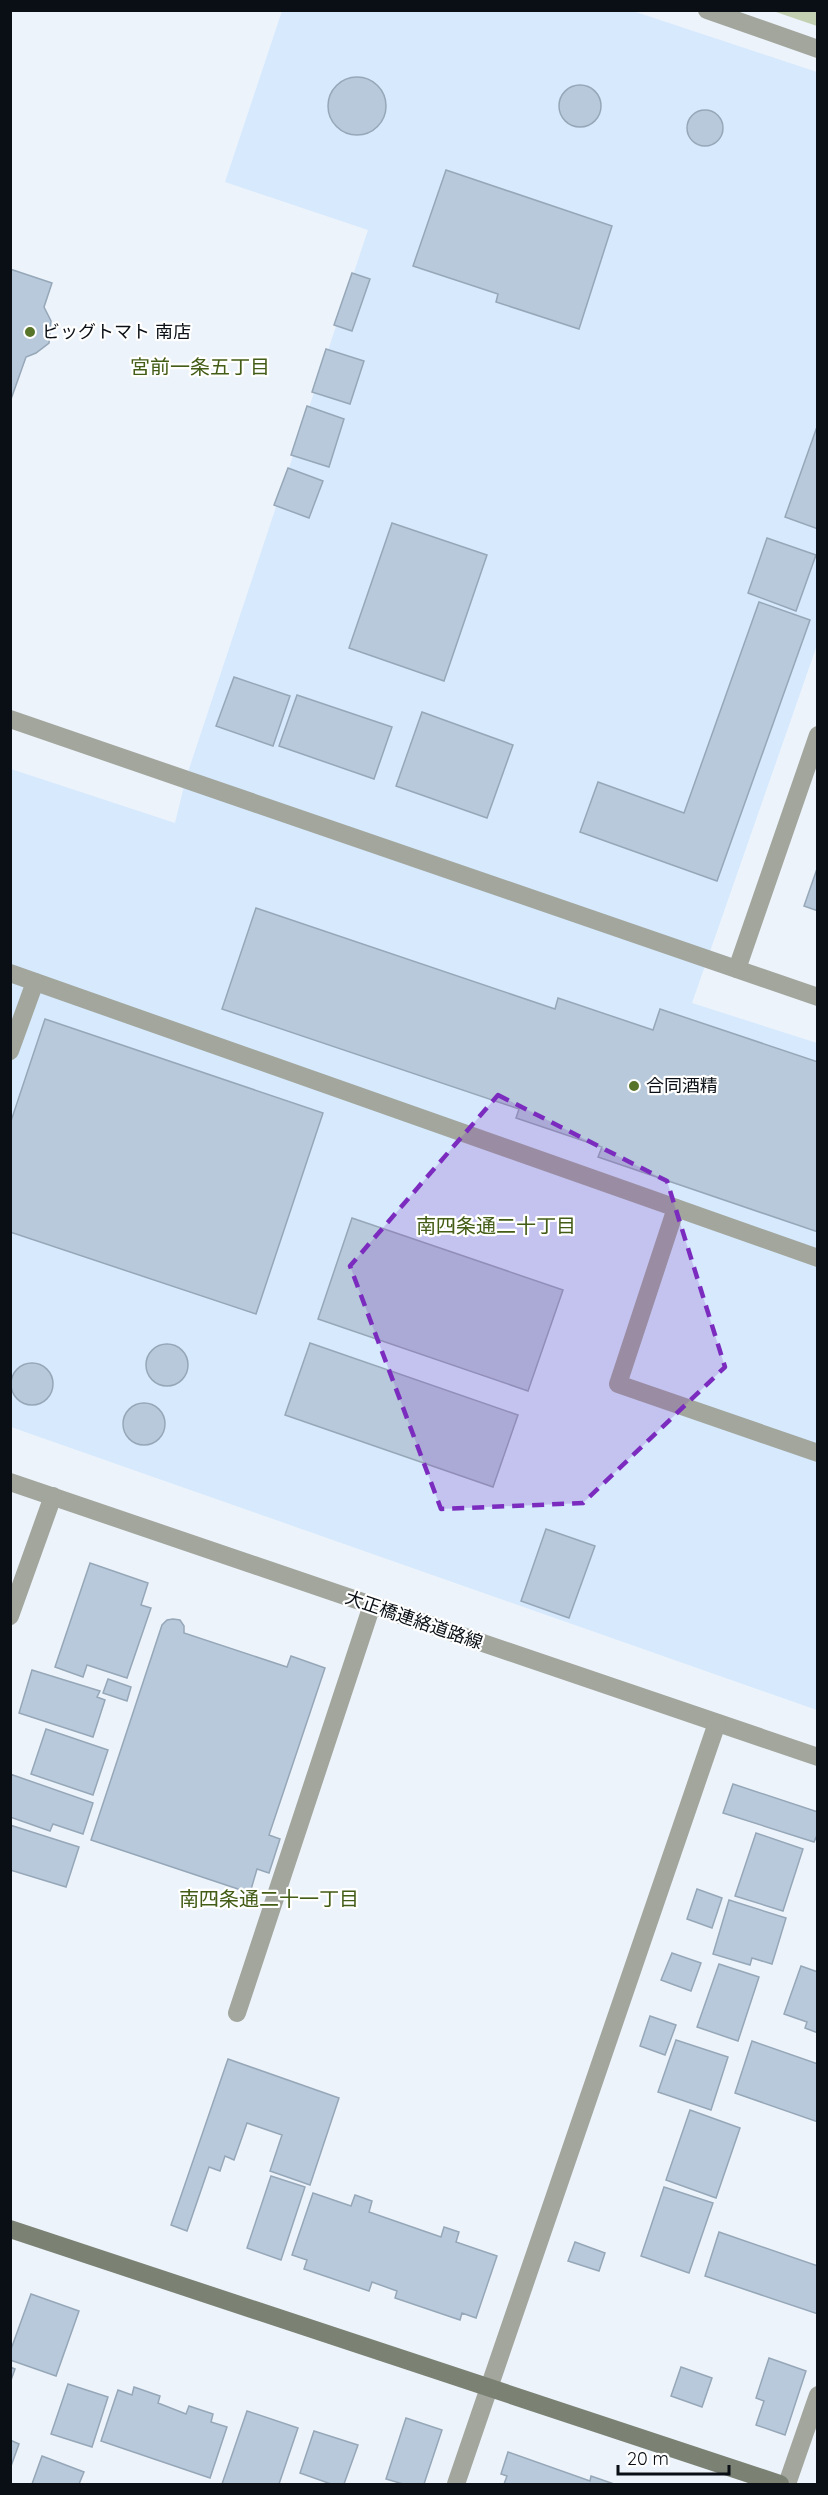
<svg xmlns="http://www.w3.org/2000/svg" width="828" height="2495" viewBox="0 0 828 2495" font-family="Quicksand,'Noto Sans JP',sans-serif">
<rect width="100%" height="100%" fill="#ecf3fb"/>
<path fill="#d6e9fd" d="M282 11H633L817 72V645L692 1003 817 1043V1710L11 1427V769L175 823 186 778 368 230 225 182Z"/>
<path fill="#c3d1b2" d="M773 11H817V26Z"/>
<g fill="#b7c9db" stroke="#96a7b8" stroke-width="1.5">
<circle cx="357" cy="106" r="29"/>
<circle cx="580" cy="106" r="21"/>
<circle cx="705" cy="128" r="18"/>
<path d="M446 170 612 226 579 329 496 302 498 294 413 266Z"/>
<path d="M10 269 52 283 44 307 51 321 49 343 36 353 26 357 10 402Z"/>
<path d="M352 273 370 279 352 331 334 325Z"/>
<path d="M326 349 364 361 350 404 312 392Z"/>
<path d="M307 406 344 419 329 467 291 455Z"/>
<path d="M818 424V529L785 517Z"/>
<path d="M288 468 323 481 309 518 274 505Z"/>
<path d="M392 523 487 555 444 681 349 648Z"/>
<path d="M767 538 816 555 796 611 748 593Z"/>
<path d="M759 602 810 620 717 881 580 832 598 782 684 813Z"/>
<path d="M234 677 290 696 273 746 216 726Z"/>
<path d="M297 695 392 727 374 779 279 746Z"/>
<path d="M422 712 513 745 487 818 396 786Z"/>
<path d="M818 866V911L804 906Z"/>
<path d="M256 908 555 1009 558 998 653 1030 660 1009 818 1062V1232L598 1157 602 1147 516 1118 519 1109 222 1009Z"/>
<path d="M45 1019 323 1113 256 1314 10 1232V1124Z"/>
<path d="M352 1218 563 1290 528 1391 318 1319Z"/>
<path d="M310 1343 518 1415 493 1487 285 1415Z"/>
<circle cx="167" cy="1365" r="21"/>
<circle cx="32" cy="1384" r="21"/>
<circle cx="144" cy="1424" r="21"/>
<path d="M546 1529 595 1546 569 1618 521 1601Z"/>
<path d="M90 1563 148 1583 141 1605 151 1608 127 1678 87 1665 83 1677 55 1667Z"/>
<path d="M173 1619 180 1620 184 1626V1633L287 1667 291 1656 325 1668 269 1835 280 1839 269 1873 257 1869 250 1893 91 1840 162 1625 167 1620Z"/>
<path d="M32 1670 100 1691 97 1697 105 1700 93 1737 19 1713Z"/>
<path d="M108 1679 131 1687 127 1701 103 1693Z"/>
<path d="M46 1729 108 1750 93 1795 31 1774Z"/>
<path d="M10 1774 93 1803 83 1834 53 1824 50 1831 10 1817Z"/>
<path d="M733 1784 818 1812V1833L814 1842 723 1813Z"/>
<path d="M10 1825 79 1847 66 1887 10 1870Z"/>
<path d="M756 1833 803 1849 783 1911 735 1896Z"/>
<path d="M697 1889 722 1898 712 1928 687 1919Z"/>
<path d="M729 1900 786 1918 772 1964 752 1958 750 1965 713 1954Z"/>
<path d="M672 1953 701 1963 691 1991 661 1980Z"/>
<path d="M719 1964 759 1977 738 2041 697 2027Z"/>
<path d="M801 1966 818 1972V2033L805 2028 807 2022 784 2014Z"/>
<path d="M650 2016 676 2025 665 2055 640 2046Z"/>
<path d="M676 2040 728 2057 711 2110 658 2092Z"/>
<path d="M752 2041 818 2064V2122L735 2093Z"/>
<path d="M228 2059 339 2098 310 2185 270 2171 282 2135 247 2123 234 2160 225 2156 220 2171 209 2167 187 2231 171 2225Z"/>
<path d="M690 2110 740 2128 716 2198 666 2180Z"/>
<path d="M271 2176 305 2187 281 2260 247 2248Z"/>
<path d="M664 2187 713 2203 689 2273 641 2256Z"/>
<path d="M313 2193 351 2206 355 2195 372 2201 369 2212 441 2237 444 2227 459 2232 456 2242 497 2256 476 2318 462 2313 460 2320 395 2298 397 2291 372 2282 369 2291 304 2269 307 2260 292 2255Z"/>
<path d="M719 2232 818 2266V2314L705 2276Z"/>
<path d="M575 2242 605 2253 599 2271 568 2261Z"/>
<path d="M31 2294 79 2311 56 2376 10 2360V2352Z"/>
<path d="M769 2358 806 2371 785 2435 756 2425 764 2401 756 2398Z"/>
<path d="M10 2367 15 2369 10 2383Z"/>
<path d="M681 2367 712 2378 702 2407 671 2396Z"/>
<path d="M68 2384 108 2397 92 2447 51 2434Z"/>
<path d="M134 2387 160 2396 158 2403 186 2414 189 2406 213 2414 211 2422 227 2427 210 2478 101 2441 118 2390 132 2395Z"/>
<path d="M247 2411 298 2428 279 2484H222Z"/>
<path d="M406 2418 442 2430 424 2484H403L386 2479Z"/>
<path d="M314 2431 358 2445 344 2484H331L300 2473Z"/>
<path d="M10 2440 19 2444 10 2469Z"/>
<path d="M508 2452 590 2481 591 2476 614 2484H504L507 2476 501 2474Z"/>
<path d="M42 2456 84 2472 79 2484H32Z"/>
</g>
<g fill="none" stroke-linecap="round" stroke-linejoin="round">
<g stroke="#a2a69d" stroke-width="18">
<path d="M10 973 818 1258"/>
<path d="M10 1051 35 982"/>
<path d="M676 1208 618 1384 818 1453"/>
<path d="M237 2013 372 1605"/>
</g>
<g stroke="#a2a69d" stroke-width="18">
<path d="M707 10 818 49"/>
<path d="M10 719 818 997"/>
<path d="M737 969 818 735"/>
<path d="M10 1482 818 1757"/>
<path d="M10 1616 53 1496"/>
<path d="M456 2484 717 1723"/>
<path d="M787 2484 818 2395"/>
</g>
<path stroke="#7b8274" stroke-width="18" d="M10 2229 780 2484"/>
</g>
<path fill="#7b2cbf" fill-opacity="0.2" stroke="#7b2cbf" stroke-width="4.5" stroke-dasharray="12 8" stroke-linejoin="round" d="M498 1095 667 1181 725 1367 583 1503 441 1509 350 1266Z"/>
<g fill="#587429" stroke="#fff" stroke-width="2">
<circle cx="30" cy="332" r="6"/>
<circle cx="634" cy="1086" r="6"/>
</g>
<g text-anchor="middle" stroke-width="4.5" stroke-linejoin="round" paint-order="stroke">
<g font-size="18" fill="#090f15" stroke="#fff" text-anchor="start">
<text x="42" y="338">ビッグトマト 南店</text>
<text x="646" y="1092">合同酒精</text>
</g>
<g font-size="18" fill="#090f15" stroke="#fff">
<text transform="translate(414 1620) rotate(19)" y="6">大正橋連絡道路線</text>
</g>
<g font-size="20" fill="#435c16" stroke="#fff">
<text x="200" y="374">宮前一条五丁目</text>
<text x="496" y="1233">南四条通二十丁目</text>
<text x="269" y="1906">南四条通二十一丁目</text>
</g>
</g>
<rect width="828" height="2495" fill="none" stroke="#090f15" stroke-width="24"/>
<path d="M618 2465v9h111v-9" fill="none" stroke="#090f15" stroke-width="3"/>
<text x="627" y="2465" font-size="18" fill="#090f15" stroke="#ffffff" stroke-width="4.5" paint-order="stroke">20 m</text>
</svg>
